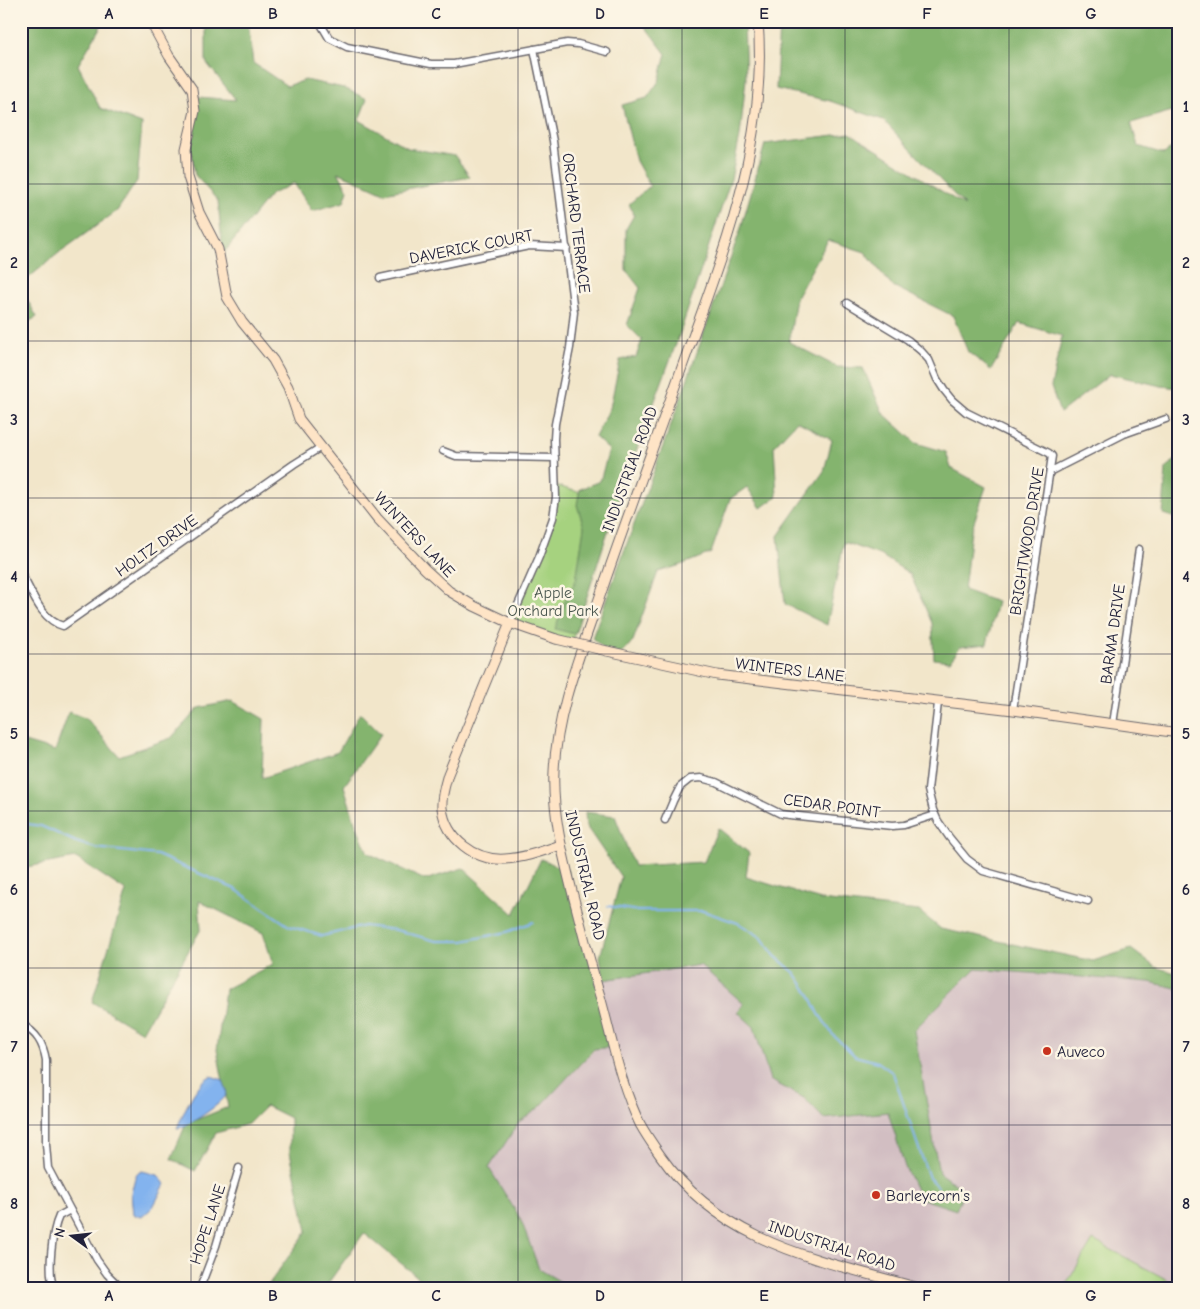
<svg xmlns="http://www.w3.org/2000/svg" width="1200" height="1309" viewBox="0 0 1200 1309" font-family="'Comic Neue',sans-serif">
<rect width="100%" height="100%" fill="#fcf5e5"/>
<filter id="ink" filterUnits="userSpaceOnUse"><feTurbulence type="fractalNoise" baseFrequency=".02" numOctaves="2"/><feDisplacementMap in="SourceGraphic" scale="10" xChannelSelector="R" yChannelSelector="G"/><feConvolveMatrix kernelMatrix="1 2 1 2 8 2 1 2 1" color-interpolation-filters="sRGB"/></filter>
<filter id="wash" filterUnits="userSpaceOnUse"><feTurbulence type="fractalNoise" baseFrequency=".0096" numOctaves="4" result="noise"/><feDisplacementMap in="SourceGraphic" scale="20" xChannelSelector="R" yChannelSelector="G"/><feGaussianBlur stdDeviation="1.12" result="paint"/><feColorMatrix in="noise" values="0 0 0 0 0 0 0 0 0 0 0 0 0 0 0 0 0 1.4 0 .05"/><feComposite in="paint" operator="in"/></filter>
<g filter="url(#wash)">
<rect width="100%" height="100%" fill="#f2e6ca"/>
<path fill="#d2bec2" d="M700 965 744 1004 738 1012 754 1027 770 1080 804 1098 824 1119 888 1111 905 1167 939 1173 914 1029 975 969 1149 982H1179V1286L1093 1240 1064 1288H571L539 1269 521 1220 488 1168 519 1122 539 1108 595 1049 596 981Z"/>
<g fill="#a6d27f" stroke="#647a5d">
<path d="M557 486 617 503 572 641 510 623 550 529Z"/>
<path d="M1093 1240 1179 1286V1288H1064Z"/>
</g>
<g fill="#84b46e" stroke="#536b54">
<path d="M21 21H104L78 65 100 108 142 124 137 181 117 211 60 252 21 284Z"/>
<path d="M206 21H248L253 63 287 86 305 80 344 88 367 99 359 120 408 148 455 156 470 177 384 193 338 172 348 190 344 202 312 211 294 183 270 195 223 254 218 201 195 175 191 149 198 97 236 100 206 62Z"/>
<path d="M641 21H744L746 79 740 136 731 179 680 333 617 503 575 634 555 629 565 601 576 580 584 527 577 505 580 489 600 481 609 450 595 437 610 408 620 360 636 357 642 340 627 325 640 288 626 270V229L634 215 629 204 650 186 636 161 622 105 647 98 659 81 666 54Z"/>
<path d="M779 21H1179V109L1131 123 1138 146 1164 154 1179 143V388L1161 386 1110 374 1060 413 1051 387 1062 336 1019 323 991 370 968 352 953 316 891 285 865 252 828 240 796 298 789 342 837 367 863 368 883 413 916 443 946 452 951 468 986 487 971 531 964 590 997 602 987 644 960 647 950 661 934 659 932 623 910 574 882 556 844 542 827 625 785 604 778 536 824 471 832 440 797 421 774 446 777 496 761 508 747 487 730 499 711 553 681 565 658 572 633 641 621 654 607 651 592 638 679 403 740 231 765 144 850 133 965 206 883 120 830 101 776 89Z"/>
<path d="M21 289 37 317 21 326Z"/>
<path d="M1179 457V519L1163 514 1166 468Z"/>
<path d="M233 701 264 719 262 778 338 752 360 713 381 734 344 786 355 822 368 853 425 880 463 868 514 914 541 859 567 870 613 1047 594 1049 539 1108 519 1122 489 1168 521 1220 539 1269 571 1288H431L364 1233 329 1282 328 1288H266L307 1231 290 1152V1118L266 1106 248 1124 216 1133 195 1171 171 1159 186 1124 228 1107 217 1050 225 989 273 964 263 933 199 901 201 929 142 1032 92 1002 126 891 76 858 21 868V741L55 751 69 712 87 719 119 756 171 738 199 708Z"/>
<path d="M585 812 615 816 634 866 704 862 718 828 749 853 746 877 821 900 919 911 941 929 1093 961 1131 949 1155 967 1179 974V993L1176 988 1149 982 975 969 914 1030 939 1173 961 1188V1199L956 1210 920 1198 905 1167 888 1112 824 1119 804 1098 770 1080 754 1027 738 1012 744 1004 700 965 604 980 600 957 621 877 586 826Z"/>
</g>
<g fill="#83b3ee" stroke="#526a94">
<path d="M211 1076 223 1080C224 1084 228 1090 226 1095 223 1103 185 1129 177 1128 183 1114 196 1082 211 1076Z"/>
<path d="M142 1171 158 1175 165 1184 153 1207 142 1217 133 1215 131 1193 136 1174Z"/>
</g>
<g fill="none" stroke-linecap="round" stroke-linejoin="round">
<g stroke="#83b3ee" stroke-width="2">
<path d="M21 823 41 826 76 842 95 848 157 855 235 889 289 926 322 936 364 926 396 930 436 941H463L507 932 533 922"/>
<path d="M608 906 638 911H703L738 923 761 937 775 956 795 973 810 995 819 1014 833 1035 855 1056 878 1062 893 1073 929 1178 938 1187"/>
</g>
</g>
</g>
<g filter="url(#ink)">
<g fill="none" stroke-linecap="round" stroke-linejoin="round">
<g stroke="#6b676d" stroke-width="9">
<g id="street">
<path d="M319 21 329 38 347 47 431 64H454L567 43 578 44 607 52"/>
<path d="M380 278 529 246 567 248"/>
<path d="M847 303 908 340 921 351 929 360 937 379 944 390 952 400 966 412 1049 453 1052 456 1013 710"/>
<path d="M443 451 456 456 555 458"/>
<path d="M1051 471 1124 434 1166 419"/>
<path d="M21 573C32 592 41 620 63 626L294 464 321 447"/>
<path d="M510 623 539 557 553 518 556 497 554 439 555 424 570 348 574 312 553 141 534 49"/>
<path d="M938 703 928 790 933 810 938 821 949 837 967 859 983 871 1088 901"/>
<path d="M1113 724 1139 549"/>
<path d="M665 820 673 801 680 787 690 779 701 778 716 782 781 814 789 815 892 826 904 825 935 815"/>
<path d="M21 1024C37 1033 43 1043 46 1060V1144L48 1168 97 1260 107 1274 121 1288"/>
<path d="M54 1288C47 1273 52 1231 59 1216L70 1210"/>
<path d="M200 1288 216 1246 239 1168"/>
</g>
</g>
<g stroke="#6b676d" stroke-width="11">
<g id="secondary">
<path d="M150 21 169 56 192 89 195 111 186 149 188 177 199 212 218 249 227 297 242 322 273 360 288 387 299 419 377 518 425 569 449 591 474 606 510 623 556 639"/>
<path d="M758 21C768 138 726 245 687 353 658 435 627 516 599 599 580 655 557 710 554 771 552 813 563 855 573 895 582 929 590 963 600 996 612 1039 620 1084 640 1124 646 1135 653 1145 660 1155 723 1245 821 1260 919 1288"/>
<path d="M510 623 448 774C445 785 441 796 442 808 446 839 475 861 505 859 524 858 543 851 561 845"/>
<path d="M607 651 717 675 1013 710 1179 733"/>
</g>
</g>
<use href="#street" stroke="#fff" stroke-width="6"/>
<use href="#secondary" stroke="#fee4c6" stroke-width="9"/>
<g stroke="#6b676d" stroke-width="11" stroke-linecap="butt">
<path id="secondary-bridge" d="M556 639 607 651"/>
</g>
<use href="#secondary-bridge" stroke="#fee4c6" stroke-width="9"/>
</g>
</g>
<path fill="none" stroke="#22223b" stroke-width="1" stroke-opacity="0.55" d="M191 21V1288M355 21V1288M518 21V1288M682 21V1288M845 21V1288M1009 21V1288M21 184H1179M21 341H1179M21 498H1179M21 654H1179M21 811H1179M21 968H1179M21 1125H1179"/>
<g fill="#c8321e" stroke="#fcf5e5" stroke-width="2">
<circle cx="1047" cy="1051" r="5"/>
<circle cx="876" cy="1195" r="5"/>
</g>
<g text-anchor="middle" stroke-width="5" stroke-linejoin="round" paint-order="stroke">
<g font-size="16" fill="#22223b" stroke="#fcf5e5">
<text transform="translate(577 223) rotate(83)" y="6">ORCHARD TERRACE</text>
<text transform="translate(471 246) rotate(-11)" y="6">DAVERICK COURT</text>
<text transform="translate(629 469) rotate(-70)" y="6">INDUSTRIAL ROAD</text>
<text transform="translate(415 534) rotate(47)" y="6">WINTERS LANE</text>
<text transform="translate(1026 541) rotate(-81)" y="6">BRIGHTWOOD DRIVE</text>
<text transform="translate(156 545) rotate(-35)" y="6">HOLTZ DRIVE</text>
<text transform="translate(1112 634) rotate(-82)" y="6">BARMA DRIVE</text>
<text transform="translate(790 669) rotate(7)" y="6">WINTERS LANE</text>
<text transform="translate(832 805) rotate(8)" y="6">CEDAR POINT</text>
<text transform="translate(586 875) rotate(77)" y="6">INDUSTRIAL ROAD</text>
<text transform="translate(207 1224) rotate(-72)" y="6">HOPE LANE</text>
<text transform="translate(832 1245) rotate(18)" y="6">INDUSTRIAL ROAD</text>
</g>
<g font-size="16" fill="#4a574f" stroke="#fcf5e5">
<text x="553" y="598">Apple<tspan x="553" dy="18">Orchard Park</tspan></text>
</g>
<g font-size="16" fill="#22223b" stroke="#fcf5e5" text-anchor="start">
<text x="1057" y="1057">Auveco</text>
<text x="886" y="1201">Barleycorn’s</text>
</g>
</g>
<rect width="1200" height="1309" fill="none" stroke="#fcf5e5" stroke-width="55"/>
<g transform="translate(72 1236) rotate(285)" stroke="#fcf5e5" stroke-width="4" paint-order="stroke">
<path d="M0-4L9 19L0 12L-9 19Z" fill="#22223b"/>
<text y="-8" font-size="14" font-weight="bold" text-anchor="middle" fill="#22223b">N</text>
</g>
<rect x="28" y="28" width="1144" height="1254" fill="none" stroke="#22223b" stroke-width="2"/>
<g font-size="16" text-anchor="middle" font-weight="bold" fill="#22223b">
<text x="109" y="19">A</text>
<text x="273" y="19">B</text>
<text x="436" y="19">C</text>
<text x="600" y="19">D</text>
<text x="764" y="19">E</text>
<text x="927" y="19">F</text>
<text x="1091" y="19">G</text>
<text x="14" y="112">1</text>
<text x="1186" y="112">1</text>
<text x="14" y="268">2</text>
<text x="1186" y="268">2</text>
<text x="14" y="425">3</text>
<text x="1186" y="425">3</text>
<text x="14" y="582">4</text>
<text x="1186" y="582">4</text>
<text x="14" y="739">5</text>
<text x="1186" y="739">5</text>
<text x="14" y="895">6</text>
<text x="1186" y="895">6</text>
<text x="14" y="1052">7</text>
<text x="1186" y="1052">7</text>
<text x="14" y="1209">8</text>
<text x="1186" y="1209">8</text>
<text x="109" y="1301">A</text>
<text x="273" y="1301">B</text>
<text x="436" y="1301">C</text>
<text x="600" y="1301">D</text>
<text x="764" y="1301">E</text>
<text x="927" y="1301">F</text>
<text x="1091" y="1301">G</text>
</g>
</svg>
